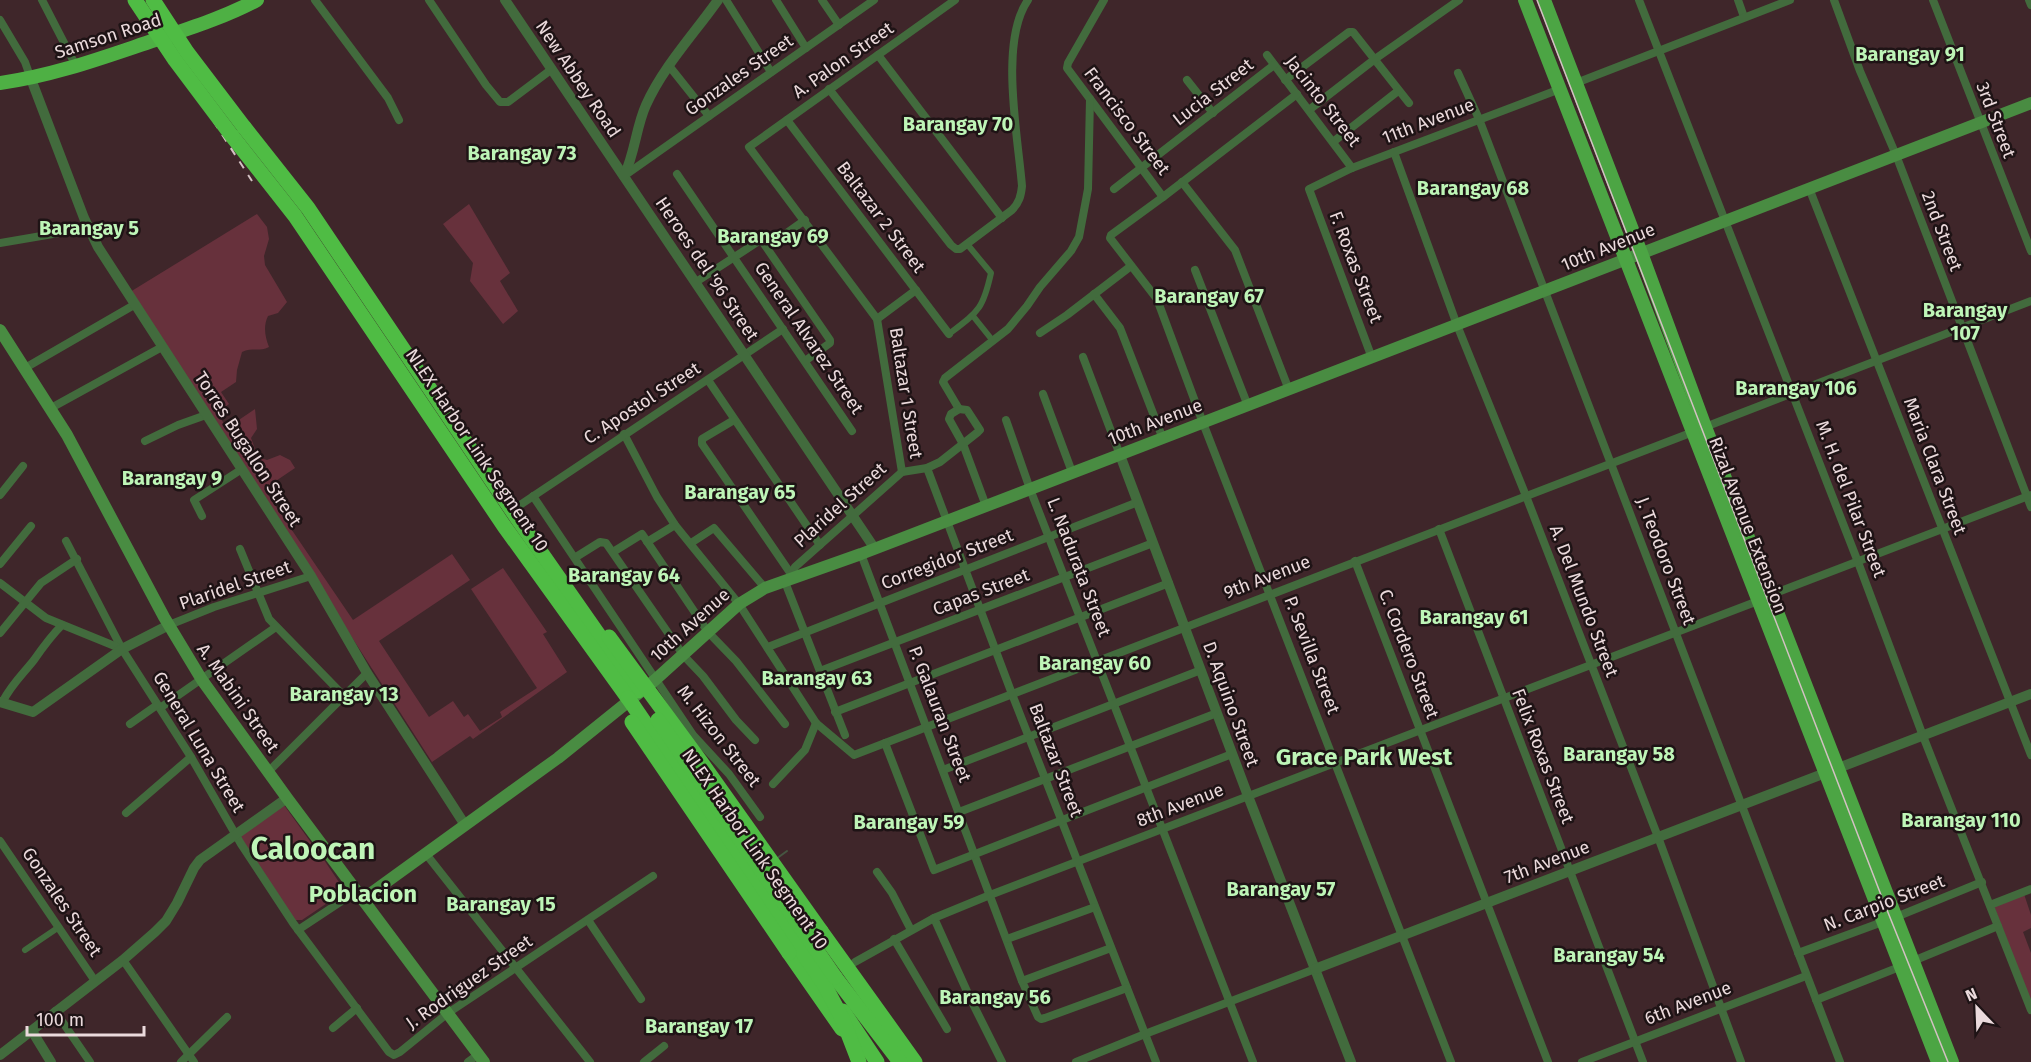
<svg xmlns="http://www.w3.org/2000/svg" width="2031" height="1062" viewBox="0 0 2031 1062" font-family="'Fira Sans',sans-serif">
<rect width="100%" height="100%" fill="#3f262a"/>
<g fill="#67313c">
<path d="M469 204 510 273 500 281 518 311 503 324 470 281 473 263 443 224Z"/>
<path d="M257 214 267 227 269 239 264 256 265 265 287 302 278 313 268 316C263 326 265 337 269 347 260 352 252 347 242 352L237 370 236 382 221 392 229 404 217 413 227 428 255 409 257 429 251 438 258 457 267 460 280 455 290 460 295 468 264 489 353 620 452 554 470 580 379 641 429 717 453 701 464 717 468 714 480 731 502 717 500 712 537 688 471 589 503 568 547 632 543 634 567 672 473 739 470 736 432 762 130 292Z"/>
<path d="M284 805 312 844 311 846 319 858 322 857 345 891 302 920H295L238 835Z"/>
<path d="M2024 894 2031 915V928L2023 932 2031 953V1003L1994 906Z"/>
</g>
<g fill="none" stroke-linecap="round" stroke-linejoin="round">
<path stroke="#465642" stroke-width="2" d="M776 859 787 851"/>
<g stroke="#426b3d" stroke-width="6">
<path d="M973 316 993 341"/>
<path d="M949 334C979 311 983 309 991 273L967 244"/>
<path d="M25 950 59 927"/>
</g>
<g stroke="#426b3d" stroke-width="8">
<path d="M42 0 76 66"/>
<path d="M315 0 388 98 399 120"/>
<path d="M429 0 486 85 500 102H508L552 69"/>
<path d="M726 0 771 72"/>
<path d="M776 0 806 48"/>
<path d="M822 0 839 25"/>
<path d="M1104 0 1068 63 1067 68 1163 197"/>
<path d="M1639 0 1858 562 1923 736 2031 1010"/>
<path d="M1738 0 1744 17"/>
<path d="M1834 0 1860 71 1896 155 2031 507"/>
<path d="M1933 0 2031 251"/>
<path d="M2029 0 2031 5"/>
<path d="M0 20 25 62 31 79"/>
<path d="M878 55 1002 218"/>
<path d="M1267 55 1352 168"/>
<path d="M670 67 709 116"/>
<path d="M1458 73 1479 119 1840 1062"/>
<path d="M1187 80 1213 113"/>
<path d="M1285 80 1349 32H1353L1409 103"/>
<path d="M1576 83 1790 0"/>
<path d="M829 89 951 245 956 249H960L1012 210C1019 203 1021 196 1022 186 1018 136 999 42 1028 0"/>
<path d="M1297 94 1163 197 1111 235 1110 238 1157 299 1203 423 1451 1062"/>
<path d="M1309 110 1375 59 1459 0"/>
<path d="M787 120 949 334"/>
<path d="M1333 142 1398 91"/>
<path d="M1394 152 1457 325 1526 496 1658 837 1741 1062"/>
<path d="M677 174 852 431"/>
<path d="M624 176 874 0"/>
<path d="M1182 182 1235 250 1289 390"/>
<path d="M1809 188 2031 755"/>
<path d="M1114 189 1274 65"/>
<path d="M774 242 805 220"/>
<path d="M0 243 88 228"/>
<path d="M1195 270 1248 406"/>
<path d="M696 282 759 241H762L830 340V343L805 361"/>
<path d="M1094 294 1120 328 1163 439"/>
<path d="M877 319 916 290"/>
<path d="M1040 333 1067 315 1131 266"/>
<path d="M1083 357 1120 455"/>
<path d="M1372 358 1309 189 1352 168 1560 89"/>
<path d="M25 368 134 305"/>
<path d="M708 380 820 545"/>
<path d="M1043 394 1072 472"/>
<path d="M51 408 162 347"/>
<path d="M959 409 943 382 945 378 1008 329 1027 306 1040 287 1071 251 1079 237 1088 189 1090 99"/>
<path d="M959 409 951 414 949 419 963 444 986 506"/>
<path d="M734 420 702 439V444L793 577"/>
<path d="M1006 420 1030 489 1253 1062"/>
<path d="M1705 427 2031 301"/>
<path d="M624 434 657 497 675 525 739 604 816 723 854 755 1693 432"/>
<path d="M145 441 178 425 206 415"/>
<path d="M927 468 1012 694 1156 1062"/>
<path d="M902 472 877 319 749 147 955 0"/>
<path d="M0 495 23 466"/>
<path d="M533 496 693 735 729 774 760 817"/>
<path d="M520 505 783 329"/>
<path d="M202 516 194 500 242 469"/>
<path d="M1439 529 1643 1062"/>
<path d="M66 541 122 649 191 757 241 844 293 923 389 1052 394 1055 400 1052 448 1013 653 876"/>
<path d="M647 542 675 525"/>
<path d="M691 543 714 528 765 588"/>
<path d="M240 549 269 619 344 696"/>
<path d="M613 552 642 534 708 632 736 661 785 724"/>
<path d="M861 554 1022 981 1038 1017 1041 1019 1045 1018 1127 988"/>
<path d="M576 557 600 542 606 543 684 656 703 676 736 720 755 740"/>
<path d="M1355 561 1548 1062"/>
<path d="M0 564 31 526"/>
<path d="M791 574 795 567 902 472 927 468 940 462 978 432 980 430 967 410 959 409"/>
<path d="M785 582 845 735"/>
<path d="M0 583 46 618 122 649"/>
<path d="M1770 595 2031 495"/>
<path d="M169 625 214 607 311 576"/>
<path d="M0 633 41 583 77 559"/>
<path d="M768 647 1138 502"/>
<path d="M820 671 1153 543"/>
<path d="M2 703C10 686 23 674 34 660 43 647 51 636 62 625"/>
<path d="M160 708 276 627"/>
<path d="M835 712 1169 583"/>
<path d="M130 724 157 705"/>
<path d="M885 743 934 870 1232 754"/>
<path d="M943 770 1201 670"/>
<path d="M268 772 367 673"/>
<path d="M773 784 805 750 816 723"/>
<path d="M959 812 1217 713"/>
<path d="M126 813 191 757"/>
<path d="M0 841 95 981"/>
<path d="M426 854 590 1062"/>
<path d="M877 872 892 893 911 930"/>
<path d="M1990 905 2031 889"/>
<path d="M934 918 970 998 1002 1062"/>
<path d="M588 920 641 999"/>
<path d="M298 930 357 891"/>
<path d="M894 939 947 1029"/>
<path d="M1007 939 1095 907"/>
<path d="M1798 953 1896 917 1982 882"/>
<path d="M123 960 194 1062"/>
<path d="M1913 961 1998 926"/>
<path d="M855 962 934 918 990 895 1758 601"/>
<path d="M1022 981 1111 948"/>
<path d="M1816 1000 1902 966"/>
<path d="M55 1011 90 1062"/>
<path d="M333 1028 357 1008"/>
<path d="M181 1062 227 1017"/>
<path d="M468 1062 479 1054"/>
<path d="M644 1062 664 1046"/>
<path d="M1076 1062 1145 1034 1315 969"/>
<path d="M1582 1062 1806 976"/>
</g>
<g stroke="#426b3d" stroke-width="10">
<path d="M505 0 875 549"/>
<path d="M31 79 84 218 98 247 311 576 367 673 465 825"/>
<path d="M624 176C635 153 636 127 646 105 663 67 694 34 718 0"/>
<path d="M1120 455 1248 796 1351 1062"/>
<path d="M0 702 33 712 122 649 169 625"/>
<path d="M1315 969 2031 694"/>
<path d="M32 1031 51 1062"/>
<path d="M0 1055 123 960 155 932 166 921 177 903 194 868 200 860 287 798"/>
</g>
<g stroke="#498c42" stroke-width="12">
<path d="M0 330 67 435 164 617 202 680 287 798 484 1062"/>
<path d="M363 899 558 758 655 680 739 604 765 588 861 554 1150 443 2031 103"/>
</g>
<g stroke="#4ca544" stroke-width="14">
<path d="M1525 0 1938 1062"/>
<path d="M1544 0 1641 253 1705 427 1952 1062"/>
</g>
<path stroke="#4eb044" stroke-width="14" d="M0 83C53 76 104 57 155 40 190 28 225 17 257 0"/>
<g stroke="#4fbc44" stroke-width="15">
<path d="M244 127 308 208 517 518 638 691"/>
<path d="M232 136 295 216 504 526 628 698"/>
<path d="M821 931 915 1062"/>
<path d="M789 953 842 1029"/>
<path d="M835 977 900 1062"/>
<path d="M843 1011 877 1062"/>
</g>
<path stroke="#d3c1c3" stroke-width="1.5" d="M1537 0 1881 895 1948 1062"/>
<path stroke="#d3c1c3" stroke-width="2" stroke-dasharray="8 8" stroke-linecap="butt" d="M136 0 163 37 203 105 252 181"/>
<g stroke="#4fbc44" stroke-width="15">
<path d="M135 0 175 60 232 136"/>
<path d="M153 0 187 52 244 127"/>
<path d="M609 637 701 762 821 931"/>
<path d="M628 698 824 984 842 1018 859 1062"/>
<path d="M658 720 835 977"/>
<path d="M632 722 789 953"/>
</g>
</g>
<g text-anchor="middle" stroke-width="5" stroke-linejoin="round" paint-order="stroke">
<g font-size="18" fill="#ebdadc" stroke="#1e1315">
<text transform="translate(108 36) rotate(-18)" y="6">Samson Road</text>
<text transform="translate(843 60) rotate(-35)" y="6">A. Palon Street</text>
<text transform="translate(739 75) rotate(-35)" y="6">Gonzales Street</text>
<text transform="translate(578 79) rotate(56)" y="6">New Abbey Road</text>
<text transform="translate(1213 92) rotate(-38)" y="6">Lucia Street</text>
<text transform="translate(1323 101) rotate(52)" y="6">Jacinto Street</text>
<text transform="translate(1996 120) rotate(69)" y="6">3rd Street</text>
<text transform="translate(1127 121) rotate(53)" y="6">Francisco Street</text>
<text transform="translate(1428 121) rotate(-21)" y="6">11th Avenue</text>
<text transform="translate(881 217) rotate(53)" y="6">Baltazar 2 Street</text>
<text transform="translate(1942 231) rotate(69)" y="6">2nd Street</text>
<text transform="translate(1608 247) rotate(-22)" y="6">10th Avenue</text>
<text transform="translate(1356 267) rotate(69)" y="6">F. Roxas Street</text>
<text transform="translate(707 269) rotate(56)" y="6">Heroes del '96 Street</text>
<text transform="translate(809 338) rotate(56)" y="6">General Alvarez Street</text>
<text transform="translate(906 393) rotate(81)" y="6">Baltazar 1 Street</text>
<text transform="translate(642 403) rotate(-33)" y="6">C. Apostol Street</text>
<text transform="translate(1155 422) rotate(-21)" y="6">10th Avenue</text>
<text transform="translate(248 449) rotate(57)" y="6">Torres Bugallon Street</text>
<text transform="translate(477 450) rotate(56)" y="6">NLEX Harbor Link Segment 10</text>
<text transform="translate(1935 466) rotate(69)" y="6">Maria Clara Street</text>
<text transform="translate(1851 499) rotate(69)" y="6">M. H. del Pilar Street</text>
<text transform="translate(840 505) rotate(-42)" y="6">Plaridel Street</text>
<text transform="translate(1748 525) rotate(69)" y="6">Rizal Avenue Extension</text>
<text transform="translate(947 559) rotate(-21)" y="6">Corregidor Street</text>
<text transform="translate(1666 561) rotate(69)" y="6">J. Teodoro Street</text>
<text transform="translate(1079 567) rotate(69)" y="6">L. Nadurata Street</text>
<text transform="translate(1267 577) rotate(-21)" y="6">9th Avenue</text>
<text transform="translate(235 585) rotate(-19)" y="6">Plaridel Street</text>
<text transform="translate(981 592) rotate(-21)" y="6">Capas Street</text>
<text transform="translate(1584 601) rotate(69)" y="6">A. Del Mundo Street</text>
<text transform="translate(690 625) rotate(-42)" y="6">10th Avenue</text>
<text transform="translate(1409 654) rotate(69)" y="6">C. Cordero Street</text>
<text transform="translate(1312 655) rotate(69)" y="6">P. Sevilla Street</text>
<text transform="translate(238 698) rotate(55)" y="6">A. Mabini Street</text>
<text transform="translate(1231 704) rotate(70)" y="6">D. Aquino Street</text>
<text transform="translate(940 714) rotate(69)" y="6">P. Galauran Street</text>
<text transform="translate(719 736) rotate(52)" y="6">M. Hizon Street</text>
<text transform="translate(199 742) rotate(59)" y="6">General Luna Street</text>
<text transform="translate(1543 756) rotate(69)" y="6">Felix Roxas Street</text>
<text transform="translate(1056 760) rotate(69)" y="6">Baltazar Street</text>
<text transform="translate(1180 805) rotate(-21)" y="6">8th Avenue</text>
<text transform="translate(755 849) rotate(55)" y="6">NLEX Harbor Link Segment 10</text>
<text transform="translate(1547 862) rotate(-21)" y="6">7th Avenue</text>
<text transform="translate(62 902) rotate(56)" y="6">Gonzales Street</text>
<text transform="translate(1884 903) rotate(-21)" y="6">N. Carpio Street</text>
<text transform="translate(469 982) rotate(-35)" y="6">J. Rodriguez Street</text>
<text transform="translate(1688 1003) rotate(-21)" y="6">6th Avenue</text>
</g>
<g font-size="20" font-weight="bold" fill="#bef5b7" stroke="#1e1315">
<text x="1910" y="61">Barangay 91</text>
<text x="958" y="131">Barangay 70</text>
<text x="522" y="160">Barangay 73</text>
<text x="1473" y="195">Barangay 68</text>
<text x="89" y="235">Barangay 5</text>
<text x="773" y="243">Barangay 69</text>
<text x="1209" y="303">Barangay 67</text>
<text x="1965" y="317">Barangay<tspan x="1965" dy="23">107</tspan></text>
<text x="1796" y="395">Barangay 106</text>
<text x="172" y="485">Barangay 9</text>
<text x="740" y="499">Barangay 65</text>
<text x="624" y="582">Barangay 64</text>
<text x="1474" y="624">Barangay 61</text>
<text x="1095" y="670">Barangay 60</text>
<text x="817" y="685">Barangay 63</text>
<text x="344" y="701">Barangay 13</text>
<text x="1619" y="761">Barangay 58</text>
<text x="1961" y="827">Barangay 110</text>
<text x="909" y="829">Barangay 59</text>
<text x="1281" y="896">Barangay 57</text>
<text x="501" y="911">Barangay 15</text>
<text x="1609" y="962">Barangay 54</text>
<text x="995" y="1004">Barangay 56</text>
<text x="699" y="1033">Barangay 17</text>
</g>
<g font-size="24" font-weight="bold" fill="#bef5b7" stroke="#1e1315">
<text x="1364" y="765">Grace Park West</text>
<text x="363" y="902">Poblacion</text>
</g>
<g font-size="30" font-weight="bold" fill="#bef5b7" stroke="#1e1315">
<text x="313" y="859">Caloocan</text>
</g>
</g>
<g transform="translate(1977 1008) rotate(337)" stroke="#1e1315" stroke-width="4.5" paint-order="stroke">
<path d="M0-4.5L10 22L0 15L-10 22Z" fill="#ebdadc"/>
<text y="-9" font-size="16" font-weight="bold" text-anchor="middle" fill="#ebdadc">N</text>
</g>
<path d="M27 1026v9h117v-9" fill="none" stroke="#ebdadc" stroke-width="3"/>
<text x="36" y="1026" font-size="18" fill="#ebdadc" stroke="#1e1315" stroke-width="4.5" paint-order="stroke">100 m</text>
</svg>
